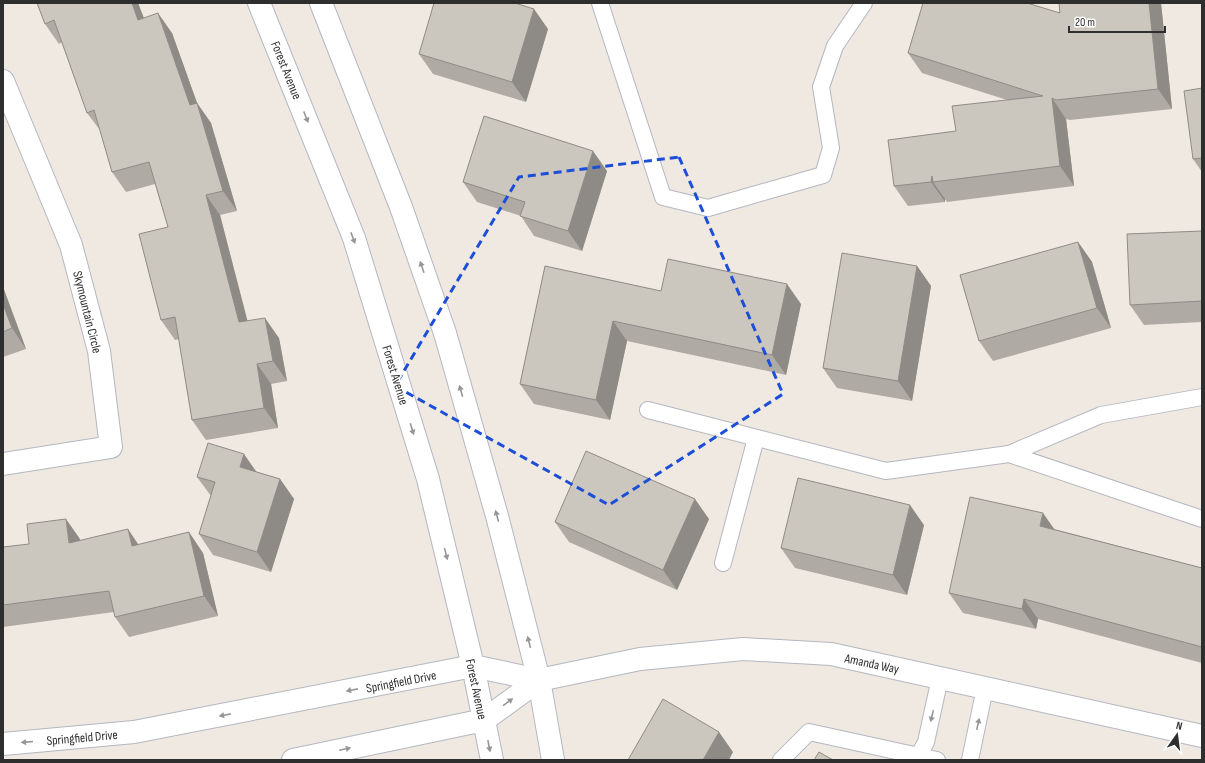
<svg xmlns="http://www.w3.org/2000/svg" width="1205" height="763" viewBox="0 0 1205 763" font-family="'Sofia Sans Condensed',sans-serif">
<rect width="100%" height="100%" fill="#efe9e1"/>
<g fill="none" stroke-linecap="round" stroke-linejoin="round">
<g stroke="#b4b7c1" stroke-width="18">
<g id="service">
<path d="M600 3 663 197 708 208 823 175 831 148 821 87 835 46 864 3"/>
<path d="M648 410 886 471 1009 454 1202 519"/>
<path d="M1009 454 1101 415 1202 397"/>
<path d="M723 563 756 438"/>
<path d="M919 755 926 742 940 678"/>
<path d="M781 760 809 732 937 760"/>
<path d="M970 760 985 688"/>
</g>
</g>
<g stroke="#b4b7c1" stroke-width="24">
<g id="minor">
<path d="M3 81 71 245 99 351 111 447 3 464"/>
<path d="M3 744 134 732 473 666 539 680 640 659 743 649 831 654 1202 736"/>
<path d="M293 760 484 720 539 680"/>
</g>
</g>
<g stroke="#b4b7c1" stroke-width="24">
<g id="tertiary">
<path d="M259 3 354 238 428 479 473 666 492 760"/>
<path d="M321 3 401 207 445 333 497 516 526 629 539 680 553 760"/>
</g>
</g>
<use href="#service" stroke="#fff" stroke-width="16"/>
<use href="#minor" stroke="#fff" stroke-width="22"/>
<use href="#tertiary" stroke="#fff" stroke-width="22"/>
</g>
<g fill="#afaba4">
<path d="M37 3H138L144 18 172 33 197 103 211 123 237 211 220 215 247 321 279 338 287 381 271 384 278 428 206 440 192 420 179 339 175 340 161 320 168 227 155 184 126 192 112 172 100 130 87 113 62 42 59 44 45 24Z"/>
<path d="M1059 3H1161L1172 109 1070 120 1066 119 1074 186 947 202 945 199V202L908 206 894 186 956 131 1007 100 922 73 908 53 1060 13Z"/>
<path d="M548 29 526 102 433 74 419 54Z"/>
<path d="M1202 88V172L1193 159Z"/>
<path d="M607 171 582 251 534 236 521 216 477 202 463 182Z"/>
<path d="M1202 231V322L1144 325 1130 305Z"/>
<path d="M1078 242 1092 262 1111 328 993 361 979 341Z"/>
<path d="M545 266 661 291 801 304 786 375 627 341 610 420 534 404 520 384Z"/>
<path d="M917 266 931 286 912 401 837 388 823 368Z"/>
<path d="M3 287 26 349 3 357Z"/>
<path d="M257 472 280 479 294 499 271 572 213 555 199 534 211 496 197 477Z"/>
<path d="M709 519 677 590 569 542 555 522Z"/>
<path d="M924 525 907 595 795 568 781 548Z"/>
<path d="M1054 529 1202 568V663L1038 619 1036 629 963 613 949 593Z"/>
<path d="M80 539V541L138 544 203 553 218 616 129 637 115 617 114 612 3 627V547Z"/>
</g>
<g fill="#8e8b86">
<path d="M132 3H138L152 40 138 20Z"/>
<path d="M1149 3H1161L1172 109 1158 89Z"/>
<path d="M534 9 548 29 526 102 512 82Z"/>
<path d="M158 13 172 33 201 114 197 103 211 123 237 211 223 191 190 105Z"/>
<path d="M1052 98 1066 119 1074 186 1060 166Z"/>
<path d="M593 151 607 171 582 251 568 231Z"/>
<path d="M932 176 933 182 945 199V202L931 182Z"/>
<path d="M206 195 220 215 253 342 239 322Z"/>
<path d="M1078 242 1092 262 1111 328 1097 308Z"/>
<path d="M917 266 931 286 912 401 898 381Z"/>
<path d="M787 284 801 304 786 375 772 355Z"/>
<path d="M3 287 26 349 12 328 3 304Z"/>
<path d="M265 318 279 338 287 381 273 361Z"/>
<path d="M613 321 627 341 610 420 596 400Z"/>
<path d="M257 364 271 384 278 428 264 408Z"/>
<path d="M244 454 258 474 240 467Z"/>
<path d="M280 479 294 499 271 572 257 552Z"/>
<path d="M695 499 709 519 677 590 663 570Z"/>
<path d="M910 505 924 525 907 595 893 575Z"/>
<path d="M1043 513 1057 533 1040 526Z"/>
<path d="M66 519 80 539 83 563 69 543Z"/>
<path d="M128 529 142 550 132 546Z"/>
<path d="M189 532 203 553 218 616 204 596Z"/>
<path d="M1024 599 1038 619 1036 629 1022 609Z"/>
<path d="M719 732 733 752 729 760H703Z"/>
</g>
<g fill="#cbc7bf" stroke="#8e8b86">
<path d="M37 3H132L138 20 158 13 190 105 197 103 223 191 206 195 239 322 265 318 273 361 257 364 264 408 192 420 175 317 161 320 139 234 168 227 149 162 112 172 94 110 87 113 54 20 45 24Z"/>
<path d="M434 3H515L534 9 512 82 419 54Z"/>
<path d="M923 3H1027L1060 13 1059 3H1149L1158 89 1056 100 1052 98 1060 166 933 182 932 176 931 182 894 186 888 140 956 131 952 106 1043 96 908 53Z"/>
<path d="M1202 88V158L1193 159 1184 91Z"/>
<path d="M484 116 593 151 568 231 520 216 525 202 463 182Z"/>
<path d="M1202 231V301L1130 305 1127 234Z"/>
<path d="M1078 242 1097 308 979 341 960 275Z"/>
<path d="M842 253 917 266 898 381 823 368Z"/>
<path d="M668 259 787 284 772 355 613 321 596 400 520 384 545 266 661 291Z"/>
<path d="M3 304 12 328 3 332Z"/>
<path d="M208 443 244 454 240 467 280 479 257 552 199 534 215 482 197 477Z"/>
<path d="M586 451 695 499 663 570 555 522Z"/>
<path d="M798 478 910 505 893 575 781 548Z"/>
<path d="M970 497 1043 513 1040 526 1202 568V647L1024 599 1022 609 949 593Z"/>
<path d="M66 519 69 543 128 529 132 546 189 532 204 596 115 617 109 591 3 605V547L29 544 27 524Z"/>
<path d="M663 699 719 732 703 760H628Z"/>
<path d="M819 752 833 760H814Z"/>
</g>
<defs><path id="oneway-solid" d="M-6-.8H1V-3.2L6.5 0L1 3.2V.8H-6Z"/></defs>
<g fill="#969696">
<use href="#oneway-solid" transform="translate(306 117) rotate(68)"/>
<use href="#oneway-solid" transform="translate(353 238) rotate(70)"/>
<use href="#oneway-solid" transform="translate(422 267) rotate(-109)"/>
<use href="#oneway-solid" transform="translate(461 391) rotate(-106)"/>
<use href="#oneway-solid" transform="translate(412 429) rotate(73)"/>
<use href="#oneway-solid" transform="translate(497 516) rotate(-105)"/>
<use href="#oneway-solid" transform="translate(446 554) rotate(76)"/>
<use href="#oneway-solid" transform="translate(529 642) rotate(-104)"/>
<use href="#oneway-solid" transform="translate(352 690) rotate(169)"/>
<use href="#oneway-solid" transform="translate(508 702) rotate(-36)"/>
<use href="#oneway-solid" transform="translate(225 715) rotate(169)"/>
<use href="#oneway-solid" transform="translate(932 716) rotate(103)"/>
<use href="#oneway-solid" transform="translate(978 724) rotate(-78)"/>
<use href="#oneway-solid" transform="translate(27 742) rotate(175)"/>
<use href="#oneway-solid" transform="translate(489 746) rotate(79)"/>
<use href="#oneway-solid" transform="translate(345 749) rotate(-12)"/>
</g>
<path fill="none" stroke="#1d4ed8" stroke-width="3" stroke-dasharray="8 5" stroke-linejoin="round" d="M679 157 783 394 609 505 395 386 519 177Z"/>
<g text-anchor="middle" stroke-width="3.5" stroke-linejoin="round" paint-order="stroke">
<g font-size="13" fill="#2e2e2e" stroke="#fff">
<text transform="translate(287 70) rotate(68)" y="5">Forest Avenue</text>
<text transform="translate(88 312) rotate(76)" y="5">Skymountain Circle</text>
<text transform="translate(396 375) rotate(73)" y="5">Forest Avenue</text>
<text transform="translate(872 663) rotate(12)" y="5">Amanda Way</text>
<text transform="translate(401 681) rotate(-11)" y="5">Springfield Drive</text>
<text transform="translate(477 689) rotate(78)" y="5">Forest Avenue</text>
<text transform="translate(82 737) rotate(-5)" y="5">Springfield Drive</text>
</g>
</g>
<rect width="1205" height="763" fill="none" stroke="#2e2e2e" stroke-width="8"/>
<g transform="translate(1177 735) rotate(14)" stroke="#ffffff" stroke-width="3" paint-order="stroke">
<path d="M0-3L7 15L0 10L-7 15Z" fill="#2e2e2e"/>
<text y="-6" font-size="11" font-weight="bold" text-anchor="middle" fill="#2e2e2e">N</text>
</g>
<path d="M1069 26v6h96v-6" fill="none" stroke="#2e2e2e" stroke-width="2"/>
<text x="1075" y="26" font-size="12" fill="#2e2e2e" stroke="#ffffff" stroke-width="3" paint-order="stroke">20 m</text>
</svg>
